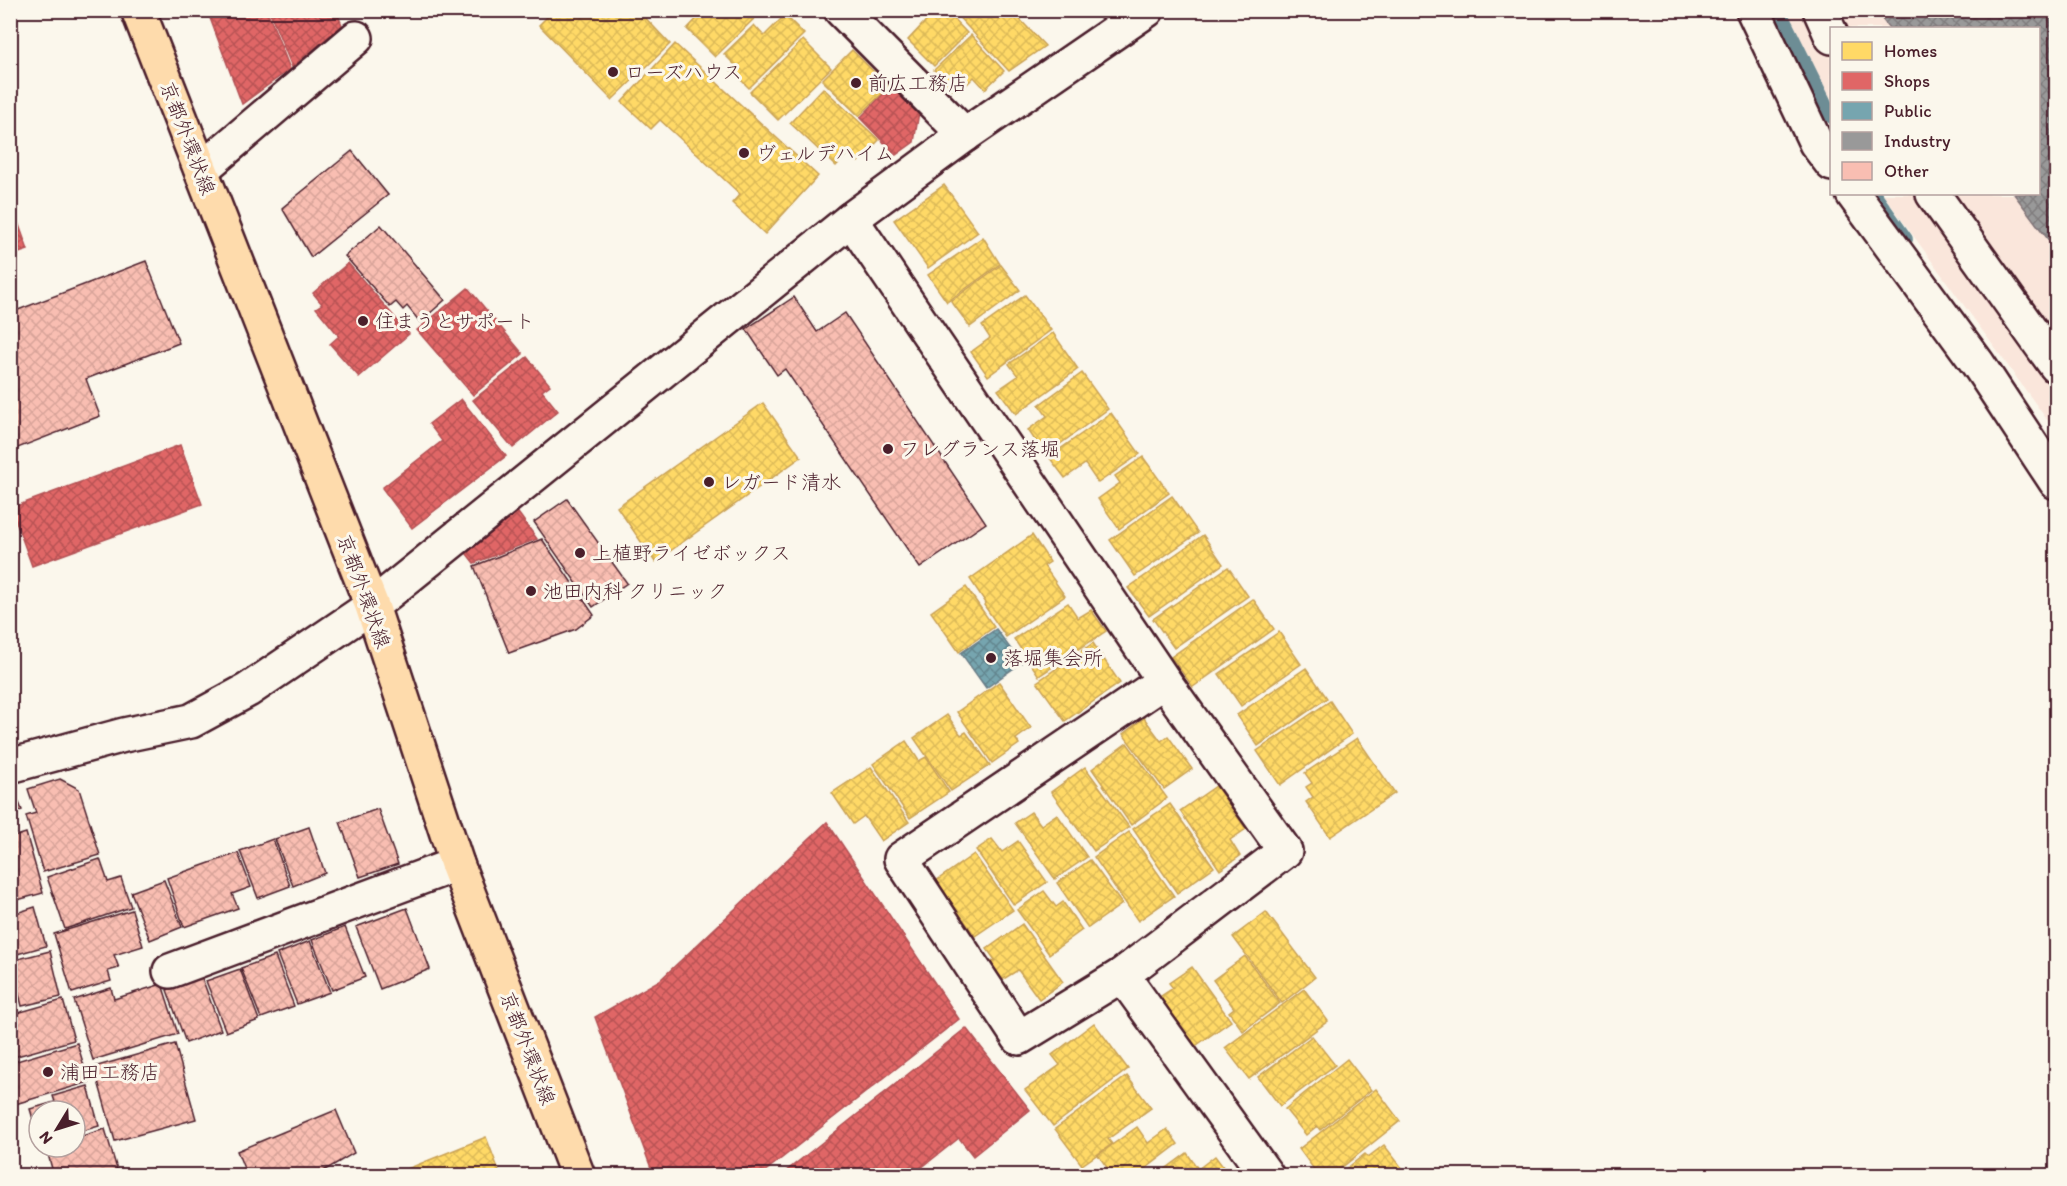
<svg xmlns="http://www.w3.org/2000/svg" width="2067" height="1186" viewBox="0 0 2067 1186" font-family="Itim,'Klee One',sans-serif">
<defs>
<pattern id="homes-cross-hatch" width="8" height="8" patternUnits="userSpaceOnUse" patternTransform="scale(1.5)"><rect width="8" height="8" fill="#ffd966"/><path d="M0 0l8 8M0 8l8-8" fill="none" stroke="#dcba59"/></pattern>
<pattern id="shops-cross-hatch" width="8" height="8" patternUnits="userSpaceOnUse" patternTransform="scale(1.5)"><rect width="8" height="8" fill="#e06666"/><path d="M0 0l8 8M0 8l8-8" fill="none" stroke="#b85354"/></pattern>
<pattern id="public-cross-hatch" width="8" height="8" patternUnits="userSpaceOnUse" patternTransform="scale(1.5)"><rect width="8" height="8" fill="#76a5af"/><path d="M0 0l8 8M0 8l8-8" fill="none" stroke="#63868f"/></pattern>
<pattern id="industry-cross-hatch" width="8" height="8" patternUnits="userSpaceOnUse" patternTransform="scale(1.5)"><rect width="8" height="8" fill="#999"/><path d="M0 0l8 8M0 8l8-8" fill="none" stroke="#7f7c7d"/></pattern>
<pattern id="building-cross-hatch" width="8" height="8" patternUnits="userSpaceOnUse" patternTransform="scale(1.5)"><rect width="8" height="8" fill="#f9beb2"/><path d="M0 0l8 8M0 8l8-8" fill="none" stroke="#d7a399"/></pattern>
</defs>
<rect width="100%" height="100%" fill="#fbf7ec"/>
<filter id="ink" filterUnits="userSpaceOnUse"><feTurbulence type="fractalNoise" baseFrequency=".0167" numOctaves="2"/><feDisplacementMap in="SourceGraphic" scale="12" xChannelSelector="R" yChannelSelector="G"/><feConvolveMatrix kernelMatrix="1 2 1 2 8 2 1 2 1" color-interpolation-filters="sRGB"/></filter>
<g filter="url(#ink)">
<path fill="#fae6db" d="M1780 11H2056V432L1883 194H2038V28H1832L1831 118Z"/>
<g fill="url(#homes-cross-hatch)" stroke="#c9a154" stroke-width="1.5">
<path d="M554 10H638L670 44 612 100 539 25Z"/>
<path d="M705 10H763L715 57 687 29Z"/>
<path d="M936 10H945L967 33 934 66 908 40Z"/>
<path d="M952 10H1011L1045 46 1009 71Z"/>
<path d="M785 15 804 34 749 88 731 70 735 65 724 54 754 25 764 36Z"/>
<path d="M971 35 1004 71 985 89 974 77 965 86 961 82 952 90 934 70Z"/>
<path d="M803 40 831 68 778 120 750 92Z"/>
<path d="M675 44 818 176 765 234 732 203 740 194 660 120 651 129 622 102Z"/>
<path d="M852 50 889 87 859 116 822 80Z"/>
<path d="M823 88 879 140 858 162 848 153 836 166 790 123Z"/>
<path d="M944 185 978 232 928 268 894 220Z"/>
<path d="M983 237 1000 264 947 302 928 275Z"/>
<path d="M1001 265 1020 290 970 327 951 301Z"/>
<path d="M1025 295 1051 330 988 376 971 352 990 338 982 326Z"/>
<path d="M1053 333 1078 369 1016 414 998 390 1018 376 1009 364Z"/>
<path d="M1082 373 1108 409 1045 455 1028 430 1047 416 1039 405Z"/>
<path d="M763 403 801 457 655 562 617 507Z"/>
<path d="M1111 413 1140 454 1098 483 1085 464 1065 478 1049 457Z"/>
<path d="M1143 457 1169 493 1119 529 1098 499 1120 483 1115 476Z"/>
<path d="M1172 496 1198 533 1135 576 1110 540Z"/>
<path d="M1032 535 1050 562 1044 566 1065 596 1006 637 984 605 986 603 970 579Z"/>
<path d="M1203 535 1223 564 1149 616 1128 588Z"/>
<path d="M1228 567 1248 596 1174 648 1153 619Z"/>
<path d="M966 587 994 627 959 652 931 612Z"/>
<path d="M1253 599 1274 629 1193 687 1171 657Z"/>
<path d="M1068 603 1078 618 1091 610 1106 631 1039 676 1014 639Z"/>
<path d="M1279 632 1301 664 1241 706 1219 674Z"/>
<path d="M1093 643 1120 683 1065 721 1037 682Z"/>
<path d="M1306 668 1327 698 1258 746 1237 715Z"/>
<path d="M999 682 1031 728 1016 739 1019 744 992 763 957 712Z"/>
<path d="M1330 701 1352 734 1280 785 1257 751Z"/>
<path d="M947 715 961 735 966 732 990 765 951 791 914 738Z"/>
<path d="M1144 718 1161 741 1168 736 1192 769 1164 789 1123 734Z"/>
<path d="M1357 738 1395 793 1330 837 1306 802 1313 797 1306 787 1312 783 1305 773Z"/>
<path d="M906 741 919 761 926 757 949 792 910 818 873 764Z"/>
<path d="M1127 743 1167 798 1131 825 1092 769Z"/>
<path d="M871 767 909 822 881 841 864 816 853 824 832 793Z"/>
<path d="M1085 767 1129 827 1094 851 1051 792Z"/>
<path d="M1216 786 1246 829 1230 840 1240 856 1220 870 1180 811Z"/>
<path d="M1170 804 1214 867 1177 893 1133 829Z"/>
<path d="M1031 812 1041 825 1057 814 1087 857 1055 879 1015 823Z"/>
<path d="M1129 832 1174 896 1138 921 1094 857Z"/>
<path d="M992 839 1002 852 1018 841 1047 882 1014 905 976 850Z"/>
<path d="M974 854 1013 910 975 936 936 881Z"/>
<path d="M1090 860 1122 904 1088 928 1057 883Z"/>
<path d="M1044 891 1056 907 1063 902 1082 930 1049 954 1017 910Z"/>
<path d="M1266 912 1315 977 1282 1003 1233 937Z"/>
<path d="M1022 924 1063 982 1039 999 1018 970 1002 980 990 963 995 960 987 949Z"/>
<path d="M1245 956 1280 1003 1243 1031 1229 1012 1234 1008 1213 980Z"/>
<path d="M1192 967 1231 1021 1194 1047 1158 998 1173 988 1169 983Z"/>
<path d="M1304 989 1328 1021 1249 1079 1225 1048Z"/>
<path d="M1094 1023 1128 1069 1053 1126 1025 1090 1060 1065 1052 1055Z"/>
<path d="M1312 1036 1335 1065 1280 1106 1258 1077Z"/>
<path d="M1347 1059 1371 1090 1320 1130 1317 1126 1306 1135 1285 1109Z"/>
<path d="M1127 1076 1151 1108 1108 1139 1112 1144 1082 1165 1055 1129Z"/>
<path d="M1376 1089 1400 1121 1331 1176H1319L1299 1149Z"/>
<path d="M1137 1127 1148 1143 1167 1129 1178 1144 1136 1176H1113L1098 1155Z"/>
<path d="M486 1137 501 1176H390Z"/>
<path d="M1384 1145 1403 1169 1394 1176H1337L1365 1154 1368 1157Z"/>
<path d="M1187 1153 1198 1169 1215 1156 1230 1176H1156Z"/>
</g>
<g fill="url(#shops-cross-hatch)" stroke="#b35154" stroke-width="1.5">
<path d="M207 10H267L290 69 242 104Z"/>
<path d="M269 10H336L342 25 292 67Z"/>
<path d="M893 84 919 112 914 142 896 155 860 118Z"/>
<path d="M10 200 28 250 10 256Z"/>
<path d="M348 263 409 334 359 377 330 344 339 336 316 308 322 304 313 293Z"/>
<path d="M468 288 523 354 473 395 417 330Z"/>
<path d="M527 357 550 385 542 391 558 411 513 448 473 400Z"/>
<path d="M461 399 506 456 412 528 382 488 442 441 429 424Z"/>
<path d="M180 445 202 504 32 566 11 508Z"/>
<path d="M516 510 537 539 474 563 463 549Z"/>
<path d="M827 822 959 1019 759 1176H654L595 1017 660 980Z"/>
<path d="M966 1028 1030 1110 973 1156 959 1138 911 1176H780Z"/>
</g>
<path fill="url(#public-cross-hatch)" stroke="#697d87" stroke-width="1.5" d="M996 629 1021 663 986 688 961 653Z"/>
<path fill="url(#industry-cross-hatch)" stroke="#817478" stroke-width="1.5" d="M1875 10H2056V250L2014 194H2038V28H1889Z"/>
<g fill="none" stroke-linecap="round" stroke-linejoin="round">
<g stroke="#6d8d95" stroke-width="14">
<path d="M1779 10 1832 117"/>
<path d="M1874 194 1906 239"/>
</g>
</g>
<g fill="url(#building-cross-hatch)" stroke="#4a1f2b" stroke-width="1.5">
<path d="M352 151 388 195 311 257 282 208Z"/>
<path d="M381 225 445 300 420 322 407 306 403 310 396 302 390 307 345 256Z"/>
<path d="M146 261 179 343 86 379 100 416 10 451V313Z"/>
<path d="M794 297 817 332 845 313 986 523 920 568 785 369 777 375 746 329Z"/>
<path d="M567 499 627 583 593 607 534 522Z"/>
<path d="M542 539 594 615 576 629 509 653 474 566Z"/>
<path d="M60 779 79 789 100 855 43 872 26 816 36 813 28 789Z"/>
<path d="M16 795 22 810 10 814V797Z"/>
<path d="M378 809 398 864 360 877 340 822Z"/>
<path d="M309 827 325 873 293 886 275 839Z"/>
<path d="M26 833 43 893 10 902V838Z"/>
<path d="M273 839 290 886 258 898 240 851Z"/>
<path d="M238 853 251 887 232 894 238 908 184 927 167 878Z"/>
<path d="M100 859 108 882 121 878 131 907 65 929 47 877Z"/>
<path d="M164 880 182 927 150 940 131 892Z"/>
<path d="M35 907 46 946 10 956V915Z"/>
<path d="M407 908 430 969 380 989 356 927Z"/>
<path d="M132 910 143 946 114 955 119 968 108 971 111 981 72 993 54 934Z"/>
<path d="M345 927 365 977 332 990 312 940Z"/>
<path d="M310 941 330 992 297 1004 277 954Z"/>
<path d="M50 951 61 997 22 1006 17 986 10 988V961Z"/>
<path d="M275 956 294 1006 261 1018 241 968Z"/>
<path d="M240 969 259 1020 226 1032 206 981Z"/>
<path d="M202 978 221 1030 186 1043 167 990Z"/>
<path d="M162 984 178 1034 93 1060 74 1000 111 988 114 999Z"/>
<path d="M63 1000 74 1040 10 1058V1015Z"/>
<path d="M77 1043 89 1082 12 1105 10 1098V1063Z"/>
<path d="M175 1044 196 1119 115 1141 94 1067Z"/>
<path d="M88 1086 99 1126 75 1133V1111H39V1139L30 1109 55 1102 53 1096Z"/>
<path d="M336 1110 354 1153 315 1176H247L237 1151Z"/>
<path d="M105 1129 119 1176H54L46 1147H75V1138Z"/>
</g>
<g fill="none" stroke-linecap="round" stroke-linejoin="round">
<g stroke="#4a1f2b" stroke-width="38">
<g id="minor">
<path d="M841 10 965 135"/>
<path d="M1753 10 1816 143 1832 164"/>
<path d="M1820 10 1832 37"/>
<path d="M201 170 356 38"/>
<path d="M1853 194 1978 364 2056 482"/>
<path d="M1933 194 2056 366"/>
<path d="M851 219 1164 681 1285 851 1122 975 1267 1176"/>
<path d="M10 766 124 735 191 721 248 690 372 606 851 219 965 135 1147 10"/>
<path d="M170 971 457 864"/>
<path d="M1122 975 1019 1038 901 859 1164 681"/>
</g>
</g>
<g stroke="#4a1f2b" stroke-width="38">
<path id="major" d="M138 10 372 606 457 864 578 1176"/>
</g>
<use href="#minor" stroke="#fbf7ec" stroke-width="33"/>
<use href="#major" stroke="#fedbac" stroke-width="33"/>
</g>
</g>
<g fill="#4a1f2b" stroke="#fbf7ec" stroke-width="2">
<circle cx="613" cy="72" r="6"/>
<circle cx="856" cy="83" r="6"/>
<circle cx="744" cy="153" r="6"/>
<circle cx="363" cy="321" r="6"/>
<circle cx="888" cy="449" r="6"/>
<circle cx="709" cy="482" r="6"/>
<circle cx="580" cy="553" r="6"/>
<circle cx="531" cy="591" r="6"/>
<circle cx="991" cy="658" r="6"/>
<circle cx="48" cy="1072" r="6"/>
</g>
<g text-anchor="middle" stroke-width="6" stroke-linejoin="round" paint-order="stroke">
<g font-size="20" fill="#4a1f2b" stroke="#fbf7ec" text-anchor="start">
<text x="625" y="79">ローズハウス</text>
<text x="868" y="90">前広工務店</text>
<text x="756" y="160">ヴェルデハイム</text>
<text x="375" y="328">住まうとサポート</text>
<text x="900" y="456">フレグランス落堀</text>
<text x="721" y="489">レガード清水</text>
<text x="592" y="560">上植野ライゼボックス</text>
<text x="543" y="598">池田内科 クリニック</text>
<text x="1003" y="665">落堀集会所</text>
<text x="60" y="1079">浦田工務店</text>
</g>
<g font-size="20" fill="#4a1f2b" stroke="#fbf7ec">
<text transform="translate(188 138) rotate(69)" y="7">京都外環状線</text>
<text transform="translate(364 591) rotate(70)" y="7">京都外環状線</text>
<text transform="translate(528 1048) rotate(69)" y="7">京都外環状線</text>
</g>
</g>
<rect width="2067" height="1186" fill="none" stroke="#fbf7ec" stroke-width="36"/>
<rect x="18" y="18" width="2031" height="1150" fill="none" stroke="#4a1f2b" stroke-width="2" filter="url(#ink)"/>
<rect x="1830" y="27" width="210" height="168" fill="#fbf7ec" stroke="#b4a19f" stroke-width="1.5"/>
<rect x="1842" y="42" width="30" height="18" fill="#ffd966" stroke="#b4a19f" stroke-width="1.5"/>
<text x="1884" y="57" font-size="18" fill="#4a1f2b">Homes</text>
<rect x="1842" y="72" width="30" height="18" fill="#e06666" stroke="#b4a19f" stroke-width="1.5"/>
<text x="1884" y="87" font-size="18" fill="#4a1f2b">Shops</text>
<rect x="1842" y="102" width="30" height="18" fill="#76a5af" stroke="#b4a19f" stroke-width="1.5"/>
<text x="1884" y="117" font-size="18" fill="#4a1f2b">Public</text>
<rect x="1842" y="132" width="30" height="18" fill="#999999" stroke="#b4a19f" stroke-width="1.5"/>
<text x="1884" y="147" font-size="18" fill="#4a1f2b">Industry</text>
<rect x="1842" y="162" width="30" height="18" fill="#f9beb2" stroke="#b4a19f" stroke-width="1.5"/>
<text x="1884" y="177" font-size="18" fill="#4a1f2b">Other</text>
<g transform="translate(57 1129) rotate(232)"><circle r="28" fill="#fbf7ec" stroke="#b4a19f" stroke-width="1.5"/>
<path d="M0-4.5L10 22L0 15L-10 22Z" fill="#4a1f2b"/>
<text y="-9" font-size="16" font-weight="bold" text-anchor="middle" fill="#4a1f2b">N</text>
</g>
</svg>
